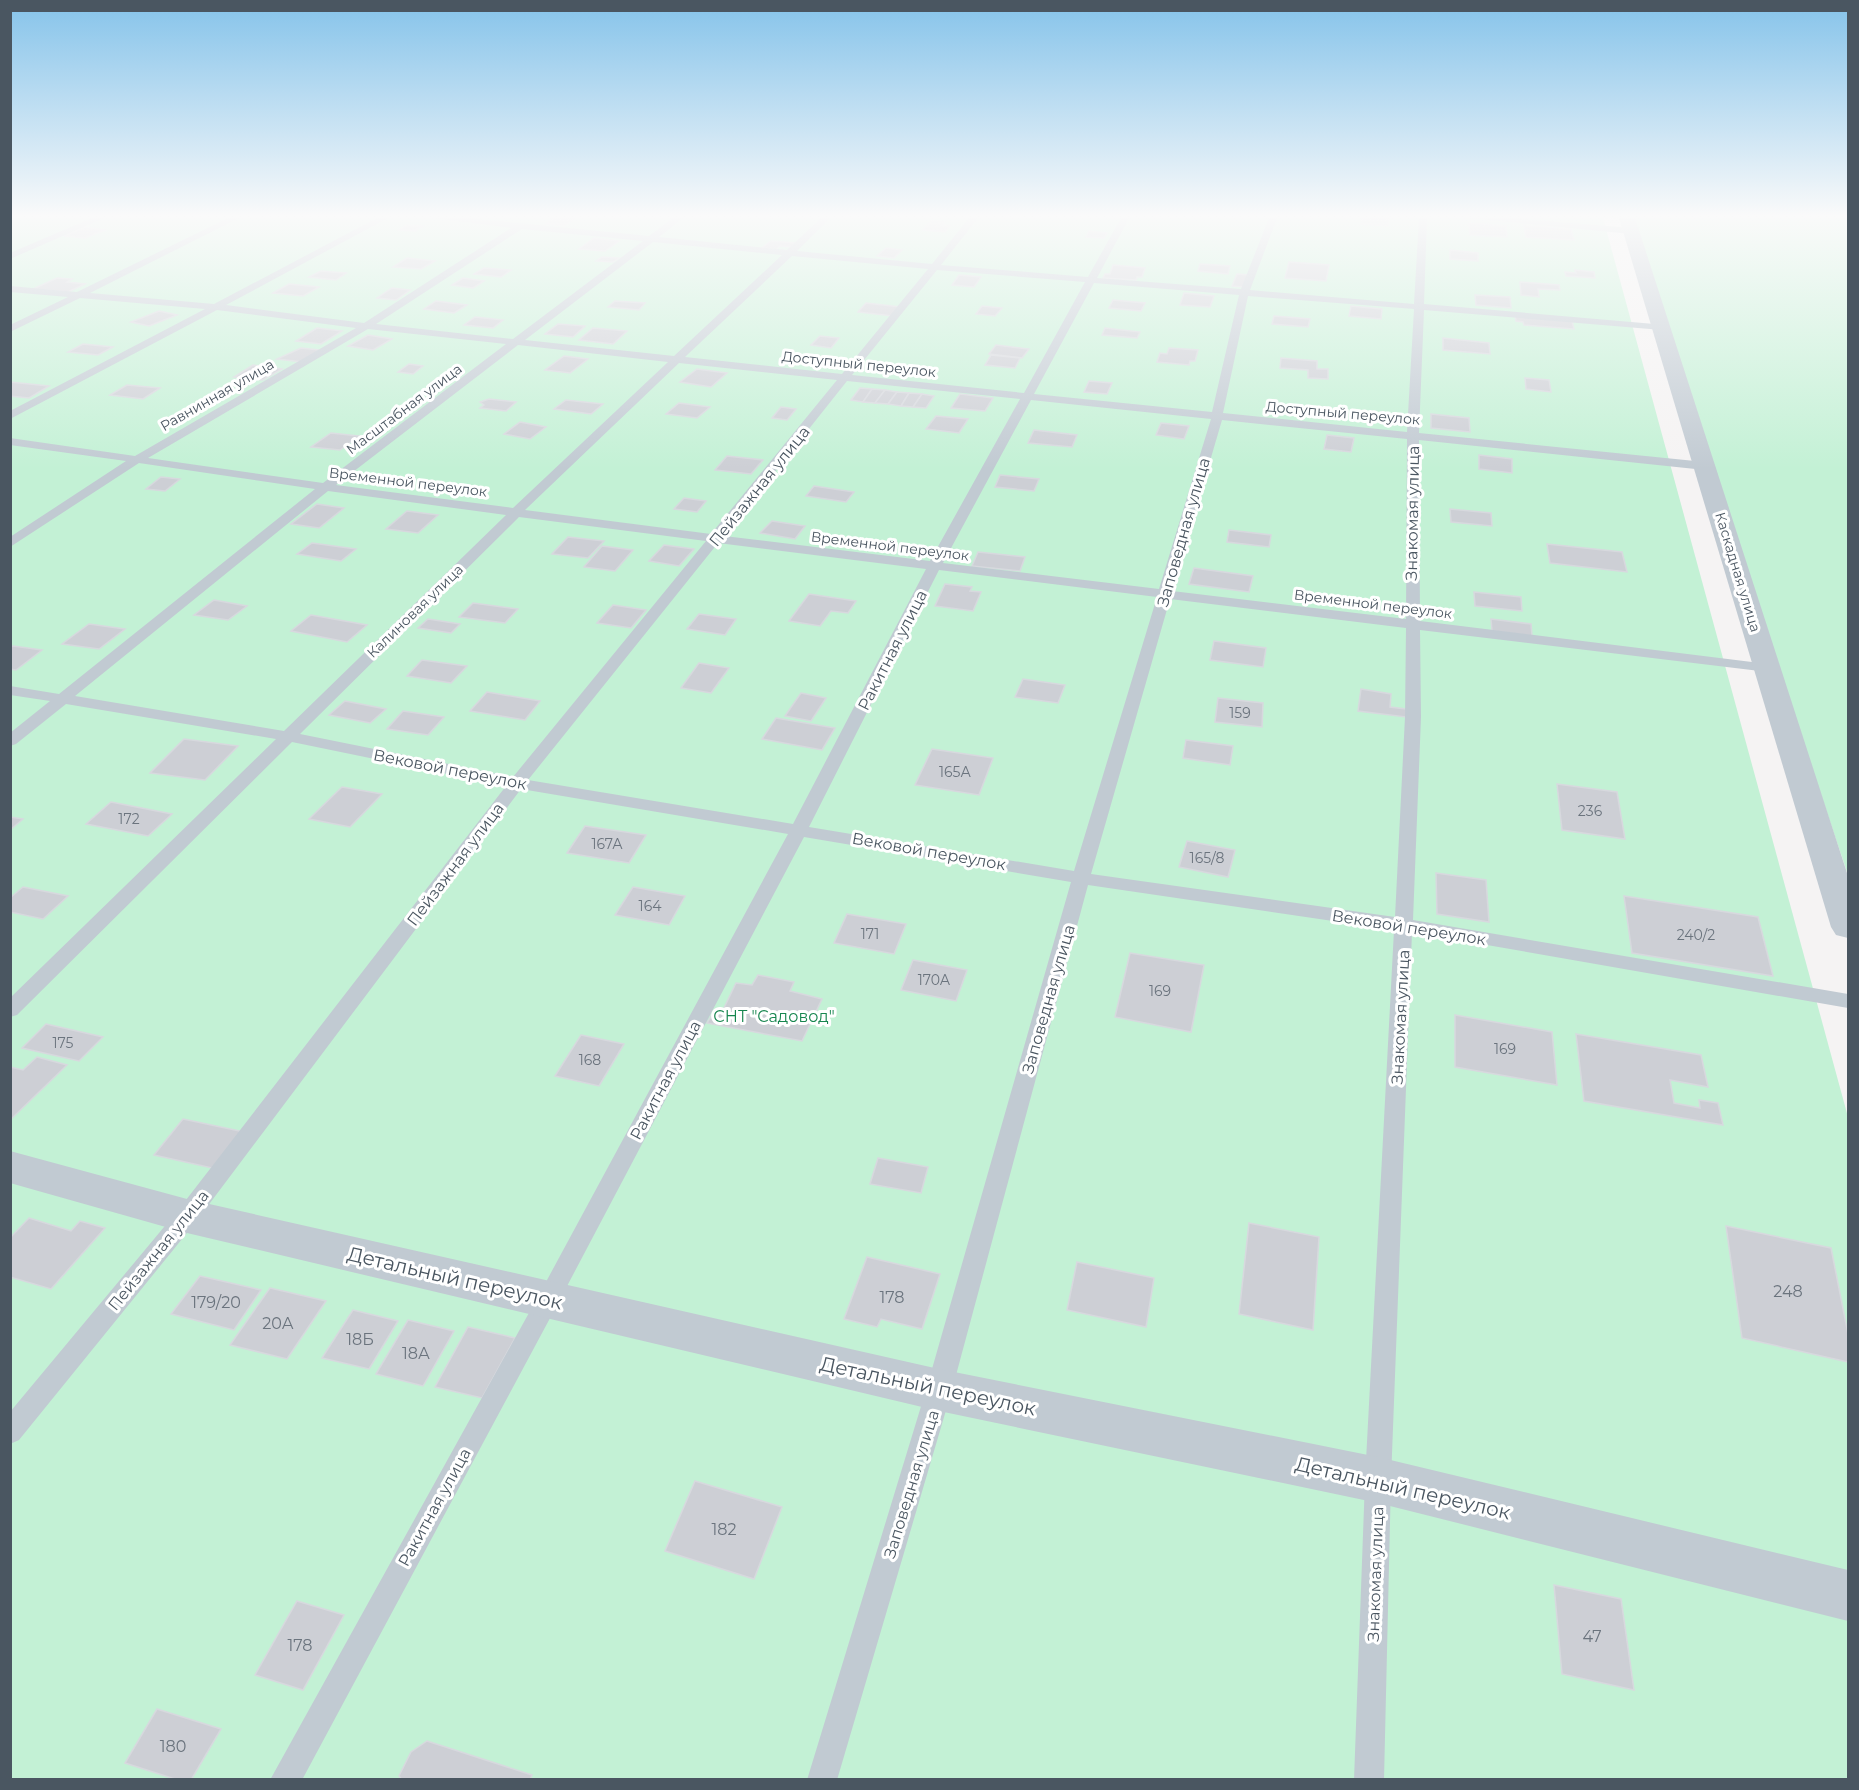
<svg xmlns="http://www.w3.org/2000/svg" width="1859" height="1790" viewBox="0 0 1859 1790" font-family="Montserrat,sans-serif">
<rect width="100%" height="100%" fill="#f5f3f3"/>
<g fill="#c3f1d5">
<path d="M11 218H1603L1848 1117V1779L11 1780Z"/>
<path d="M1628 218H1848V875L1632 231Z"/>
</g>
<g fill="#cdcfd5" stroke="#d7d9de" stroke-width="1.5">
<path d="M554 218H567L574 219 564 226 546 224Z"/>
<path d="M1362 218H1389L1388 226 1361 224Z"/>
<path d="M931 221 945 222 942 225 950 226 945 232 923 230Z"/>
<path d="M1469 223 1506 226 1507 237 1470 235Z"/>
<path d="M407 225 423 226 415 231 399 230Z"/>
<path d="M1524 225 1571 229 1574 240 1526 237Z"/>
<path d="M85 227 105 230 85 238 64 236Z"/>
<path d="M1089 231 1107 233 1104 238 1086 237Z"/>
<path d="M594 238 619 241 605 251 579 249Z"/>
<path d="M771 241 796 243 792 247 780 246 776 250 762 248Z"/>
<path d="M886 248 902 250 894 258 877 256Z"/>
<path d="M1450 250 1478 253V261L1450 259Z"/>
<path d="M602 257 619 258 613 262 596 261Z"/>
<path d="M407 258 435 261 421 269 393 267Z"/>
<path d="M1289 262 1329 265 1326 281 1285 278Z"/>
<path d="M1200 264 1230 266 1228 274 1198 271Z"/>
<path d="M1113 265 1145 268 1142 277H1137L1136 280 1103 278 1105 274H1110Z"/>
<path d="M484 268 511 270 501 277 474 274Z"/>
<path d="M1575 270 1594 272 1595 278 1566 276 1565 272 1576 273Z"/>
<path d="M321 271 346 273 336 280 309 277Z"/>
<path d="M1237 274 1249 275 1244 287 1232 286Z"/>
<path d="M959 275 981 277 974 287 952 285Z"/>
<path d="M57 278 72 279 67 282 85 284 68 292 33 289Z"/>
<path d="M463 278 484 281 473 288 452 285Z"/>
<path d="M1520 282 1559 285 1560 290 1538 289 1539 297 1521 295Z"/>
<path d="M289 284 319 287 303 296 273 293Z"/>
<path d="M392 288 410 290 396 300 377 298Z"/>
<path d="M1184 293 1214 296 1210 307 1180 305Z"/>
<path d="M1475 295 1510 297 1511 308 1476 305Z"/>
<path d="M1113 300 1145 303 1141 311 1109 308Z"/>
<path d="M436 301 467 305 454 313 424 309Z"/>
<path d="M615 301 645 303 639 310 608 307Z"/>
<path d="M866 303 901 307 893 316 858 312Z"/>
<path d="M982 306 1002 308 995 316 976 314Z"/>
<path d="M1351 306 1382 309 1381 319 1349 316Z"/>
<path d="M159 311 177 315 149 326 131 322Z"/>
<path d="M1274 316 1310 319 1308 327 1272 324Z"/>
<path d="M1515 316 1572 321 1574 329 1524 325 1523 322 1516 321Z"/>
<path d="M475 317 503 320 493 328 464 325Z"/>
<path d="M558 324 585 326 573 337 545 334Z"/>
<path d="M317 328 342 331 321 344 296 341Z"/>
<path d="M593 328 627 331 613 344 579 340Z"/>
<path d="M1105 328 1140 332 1137 338 1102 335Z"/>
<path d="M368 335 392 339 373 350 348 346Z"/>
<path d="M820 336 839 338 831 348 811 345Z"/>
<path d="M1443 338 1489 343 1490 354 1443 350Z"/>
<path d="M83 344 113 347 98 355 68 352Z"/>
<path d="M996 345 1029 349 1022 358 989 354Z"/>
<path d="M301 348 320 350 303 362 277 359Z"/>
<path d="M1169 348 1198 350 1195 361H1190L1189 365 1157 362 1160 353 1167 354Z"/>
<path d="M991 355 1020 358 1015 368 985 365Z"/>
<path d="M564 356 588 359 570 373 545 370Z"/>
<path d="M1281 358 1317 361V369H1328V379L1308 378V370L1280 368Z"/>
<path d="M409 364 423 366 413 374 398 372Z"/>
<path d="M253 365 282 369 263 380 234 377Z"/>
<path d="M697 369 727 373 711 387 680 382Z"/>
<path d="M1525 378 1549 380 1551 392 1526 389Z"/>
<path d="M1089 381 1112 383 1107 394 1084 392Z"/>
<path d="M10 382 49 386 29 398 10 396Z"/>
<path d="M127 385 160 388 143 399 110 395Z"/>
<path d="M860 388 872 389 863 402 851 400Z"/>
<path d="M872 389 885 390 875 403 863 402Z"/>
<path d="M885 390 897 392 888 404 875 403Z"/>
<path d="M897 392 909 393 901 406 888 404Z"/>
<path d="M909 393 922 394 913 407 901 406Z"/>
<path d="M922 394 934 396 926 408 913 407Z"/>
<path d="M960 394 993 398 985 411 951 408Z"/>
<path d="M489 399 516 402 506 411 480 408 484 405 480 402Z"/>
<path d="M566 400 603 404 591 414 554 409Z"/>
<path d="M679 403 710 407 697 418 666 414Z"/>
<path d="M781 407 796 409 787 420 772 418Z"/>
<path d="M1431 414 1469 418 1470 432 1431 428Z"/>
<path d="M936 416 968 419 959 433 926 429Z"/>
<path d="M520 422 546 427 530 439 504 434Z"/>
<path d="M1161 423 1189 426 1184 439 1156 435Z"/>
<path d="M1034 430 1077 435 1072 447 1028 443Z"/>
<path d="M331 433 359 436 340 450 311 447Z"/>
<path d="M1327 435 1354 438 1351 452 1324 449Z"/>
<path d="M1479 455 1512 459V473L1479 469Z"/>
<path d="M727 456 763 460 751 474 715 470Z"/>
<path d="M1000 475 1039 479 1034 491 995 487Z"/>
<path d="M161 477 180 479 165 491 146 489Z"/>
<path d="M814 486 854 492 846 502 806 496Z"/>
<path d="M684 498 706 501 697 512 674 509Z"/>
<path d="M317 504 344 508 319 528 291 524Z"/>
<path d="M1450 509 1491 513 1492 526 1451 522Z"/>
<path d="M407 511 438 515 418 533 386 529Z"/>
<path d="M772 521 805 526 795 539 760 533Z"/>
<path d="M1229 530 1271 535 1269 547 1227 542Z"/>
<path d="M568 537 604 541 588 558 552 554Z"/>
<path d="M312 543 356 549 341 561 297 554Z"/>
<path d="M1547 544 1622 552 1627 572 1550 563Z"/>
<path d="M664 545 694 549 679 566 649 561Z"/>
<path d="M602 546 633 550 615 571 584 567Z"/>
<path d="M978 552 1025 557 1020 571 972 566Z"/>
<path d="M1194 568 1253 576 1249 592 1189 584Z"/>
<path d="M945 584 972 587 970 591 981 592 973 611 935 606Z"/>
<path d="M1474 592 1521 597 1522 611 1475 606Z"/>
<path d="M809 594 856 601 848 613 831 611 820 626 789 621Z"/>
<path d="M214 600 247 606 228 620 194 615Z"/>
<path d="M473 603 518 609 505 623 459 617Z"/>
<path d="M613 605 646 610 631 628 597 623Z"/>
<path d="M699 614 736 619 725 635 687 629Z"/>
<path d="M311 615 367 625 347 642 291 631Z"/>
<path d="M428 619 460 624 451 633 418 628Z"/>
<path d="M1491 619 1531 624 1532 636 1492 631Z"/>
<path d="M89 624 125 629 99 649 62 644Z"/>
<path d="M1214 641 1266 648 1263 667 1210 660Z"/>
<path d="M13 646 42 650 16 670 10 669V648Z"/>
<path d="M422 660 467 666 451 683 407 676Z"/>
<path d="M699 663 729 668 711 693 681 688Z"/>
<path d="M1023 679 1065 685 1058 703 1015 697Z"/>
<path d="M1361 689 1391 694 1390 707 1406 709V717L1358 711Z"/>
<path d="M487 692 540 701 525 720 470 711Z"/>
<path d="M801 693 826 698 811 721 785 716Z"/>
<path d="M1218 698 1263 703 1262 727 1215 722Z"/>
<path d="M345 701 386 709 370 723 329 715Z"/>
<path d="M403 711 444 717 428 735 387 729Z"/>
<path d="M776 718 835 728 822 750 762 739Z"/>
<path d="M184 739 238 746 205 780 150 773Z"/>
<path d="M1186 740 1233 746 1230 765 1183 758Z"/>
<path d="M932 749 993 758 979 795 915 785Z"/>
<path d="M1557 784 1617 792 1625 839 1562 830Z"/>
<path d="M342 787 382 794 350 827 309 819Z"/>
<path d="M111 802 172 814 148 836 86 824Z"/>
<path d="M10 817 23 819 10 830Z"/>
<path d="M585 826 646 835 629 863 567 853Z"/>
<path d="M1187 841 1235 850 1228 877 1179 867Z"/>
<path d="M1436 873 1486 880 1489 922 1437 914Z"/>
<path d="M23 887 68 896 43 919 10 912V898Z"/>
<path d="M633 887 685 896 669 925 615 915Z"/>
<path d="M1624 896 1758 917 1773 976 1632 953Z"/>
<path d="M847 914 906 924 894 954 834 943Z"/>
<path d="M1130 953 1204 965 1191 1032 1115 1017Z"/>
<path d="M913 960 967 970 956 1001 901 990Z"/>
<path d="M758 975 794 982 790 991 822 999 802 1041 707 1023 715 1010 722 1012 736 983 752 985Z"/>
<path d="M1455 1015 1552 1032 1557 1085 1455 1067Z"/>
<path d="M46 1024 103 1037 79 1061 22 1048Z"/>
<path d="M1576 1034 1701 1055 1708 1087 1670 1080 1674 1103 1700 1108 1699 1100 1718 1103 1723 1125 1584 1101Z"/>
<path d="M581 1035 624 1044 599 1086 555 1076Z"/>
<path d="M37 1057 67 1065 10 1120V1067L23 1070Z"/>
<path d="M183 1119 249 1133 221 1170 154 1155Z"/>
<path d="M878 1158 928 1167 921 1193 870 1184Z"/>
<path d="M29 1218 71 1231 80 1221 105 1228 51 1289 10 1277V1238Z"/>
<path d="M1249 1223 1319 1237 1313 1330 1239 1314Z"/>
<path d="M1726 1226 1831 1248 1848 1334V1362L1742 1338Z"/>
<path d="M867 1257 940 1274 922 1329 881 1319 877 1327 844 1319Z"/>
<path d="M1077 1262 1154 1278 1146 1327 1067 1310Z"/>
<path d="M200 1276 261 1290 234 1330 171 1314Z"/>
<path d="M270 1288 326 1301 287 1359 230 1345Z"/>
<path d="M353 1310 398 1321 369 1369 322 1358Z"/>
<path d="M408 1320 454 1331 423 1386 376 1374Z"/>
<path d="M468 1327 515 1338 482 1398 435 1387Z"/>
<path d="M695 1481 782 1507 754 1579 665 1551Z"/>
<path d="M1554 1585 1621 1599 1634 1690 1562 1674Z"/>
<path d="M297 1601 344 1615 303 1690 255 1675Z"/>
<path d="M157 1709 221 1729 191 1780H178L125 1763Z"/>
<path d="M427 1741 532 1775 530 1780H402L399 1776 411 1752Z"/>
</g>
<g fill="none" stroke-linecap="round" stroke-linejoin="round">
<g fill="#c1cad2" fill-rule="evenodd">
<path d="M92 218H104L10 259V253Z"/>
<path d="M228 218H239L90 293 214 304 377 218H388L226 305 364 323 511 228 434 218H468L649 236 673 218H683L659 237 787 250 821 218H830L797 251 932 264 969 218H978L941 265 1088 277 1121 218H1129L1097 278 1241 289 1269 218H1277L1250 290 1414 304 1419 218H1427L1424 304 1666 325V329L1662 330 1424 310 1419 433 1705 462 1711 466 1705 470 1419 440 1420 621 1768 664 1775 668 1768 672 1420 630 1421 717 1413 920 1848 994V1008L1412 932 1391 1480 1384 1780H1354L1365 1480 1394 930 1088 885 952 1390 837 1780H807L926 1390 1071 882 804 837 556 1307 302 1780H270L540 1293 788 834 521 789 195 1223 19 1440 10 1444V1412L179 1209 506 786 292 742 17 1015 10 1017V998L276 739 66 704 16 744 10 746V733L50 701 10 695V686L59 694 315 489 139 463 10 547V537L126 461 10 445V438L135 456 356 328 217 310 10 419V411L205 309 80 298 10 332V325L68 297 10 292V286L77 292ZM522 229 643 241 513 339 376 324ZM653 242 782 255 674 356 525 340ZM792 256 928 269 842 374 685 357ZM937 270 1085 282 1024 393 852 375ZM1094 283 1239 295 1212 412 1034 394ZM1248 296 1414 309 1407 432 1223 413ZM368 329 506 344 323 483 148 458ZM518 345 668 362 513 508 336 485ZM679 363 837 380 711 534 525 510ZM847 381 1020 399 930 561 724 536ZM1031 400 1211 419 1159 589 943 563ZM1222 420 1407 439 1406 619 1172 591ZM328 491 506 515 284 731 75 696ZM519 517 706 541 513 777 300 734ZM718 543 926 569 793 824 528 780ZM939 570 1157 597 1074 871 809 827ZM1170 599 1406 628 1405 717 1395 917 1091 874Z"/>
<path d="M1469 218H1509L1632 228 1636 231 1632 234Z"/>
</g>
<path fill="#c1cad2" fill-rule="evenodd" d="M10 1151 187 1199 939 1369 1378 1457 1848 1570V1621L1378 1503 939 1411 187 1233 10 1183Z"/>
<path fill="#c1cad2" fill-rule="evenodd" d="M1619 218H1635L1848 876V938L1836 935 1831 927Z"/>
</g>
<linearGradient id="sky" x2="0" y2="1"><stop stop-color="#85c3ea"/><stop offset="0.46" stop-color="#fafafa"/><stop offset="1" stop-color="#fafafa" stop-opacity="0"/></linearGradient>
<rect width="1859" height="469" fill="url(#sky)"/>
<g text-anchor="middle" stroke-width="6" stroke-linejoin="round" paint-order="stroke">
<g font-size="14" fill="#4a5661" stroke="#fff">
<text transform="translate(859 364) rotate(6)" y="5">Доступный переулок</text>
<text transform="translate(217 395) rotate(-30)" y="5">Равнинная улица</text>
<text transform="translate(404 409) rotate(-37)" y="5">Масштабная улица</text>
<text transform="translate(1343 413) rotate(5)" y="5">Доступный переулок</text>
<text transform="translate(408 482) rotate(7)" y="5">Временной переулок</text>
<text transform="translate(890 546) rotate(7)" y="5">Временной переулок</text>
<text transform="translate(1738 572) rotate(73)" y="5">Каскадная улица</text>
<text transform="translate(1373 604) rotate(7)" y="5">Временной переулок</text>
<text transform="translate(415 611) rotate(-44)" y="5">Калиновая улица</text>
</g>
<g font-size="14" fill="#6b747e">
<text x="1240" y="718">159</text>
<text x="955" y="777">165А</text>
<text x="1590" y="816">236</text>
<text x="129" y="824">172</text>
<text x="607" y="849">167А</text>
<text x="1207" y="863">165/8</text>
<text x="650" y="911">164</text>
<text x="870" y="939">171</text>
<text x="1696" y="940">240/2</text>
<text x="934" y="985">170А</text>
<text x="1160" y="996">169</text>
<text x="63" y="1048">175</text>
<text x="1505" y="1054">169</text>
<text x="590" y="1065">168</text>
</g>
<g font-size="16" fill="#4a5661" stroke="#fff">
<text transform="translate(759 486) rotate(-51)" y="6">Пейзажная улица</text>
<text transform="translate(1412 513) rotate(-89)" y="6">Знакомая улица</text>
<text transform="translate(1183 532) rotate(-74)" y="6">Заповедная улица</text>
<text transform="translate(892 650) rotate(-63)" y="6">Ракитная улица</text>
<text transform="translate(450 769) rotate(11)" y="6">Вековой переулок</text>
<text transform="translate(929 851) rotate(10)" y="6">Вековой переулок</text>
<text transform="translate(455 864) rotate(-53)" y="6">Пейзажная улица</text>
<text transform="translate(1409 927) rotate(9)" y="6">Вековой переулок</text>
<text transform="translate(1048 999) rotate(-74)" y="6">Заповедная улица</text>
<text transform="translate(1400 1017) rotate(-87)" y="6">Знакомая улица</text>
<text transform="translate(665 1080) rotate(-62)" y="6">Ракитная улица</text>
<text transform="translate(158 1250) rotate(-51)" y="6">Пейзажная улица</text>
<text transform="translate(911 1484) rotate(-73)" y="6">Заповедная улица</text>
<text transform="translate(434 1507) rotate(-61)" y="6">Ракитная улица</text>
<text transform="translate(1375 1574) rotate(-88)" y="6">Знакомая улица</text>
</g>
<g font-size="16" fill="#17864f" stroke="#fff">
<text x="774" y="1022">СНТ "Садовод"</text>
</g>
<g font-size="16" fill="#6b747e">
<text x="1788" y="1297">248</text>
<text x="892" y="1303">178</text>
<text x="216" y="1308">179/20</text>
<text x="278" y="1329">20А</text>
<text x="360" y="1345">18Б</text>
<text x="416" y="1359">18А</text>
<text x="724" y="1535">182</text>
<text x="1592" y="1642">47</text>
<text x="300" y="1651">178</text>
<text x="173" y="1752">180</text>
</g>
<g font-size="20" fill="#4a5661" stroke="#fff">
<text transform="translate(455 1278) rotate(13)" y="7">Детальный переулок</text>
<text transform="translate(928 1386) rotate(12)" y="7">Детальный переулок</text>
<text transform="translate(1403 1488) rotate(13)" y="7">Детальный переулок</text>
</g>
</g>
<rect width="1859" height="1790" fill="none" stroke="#4a5661" stroke-width="24"/>
</svg>
